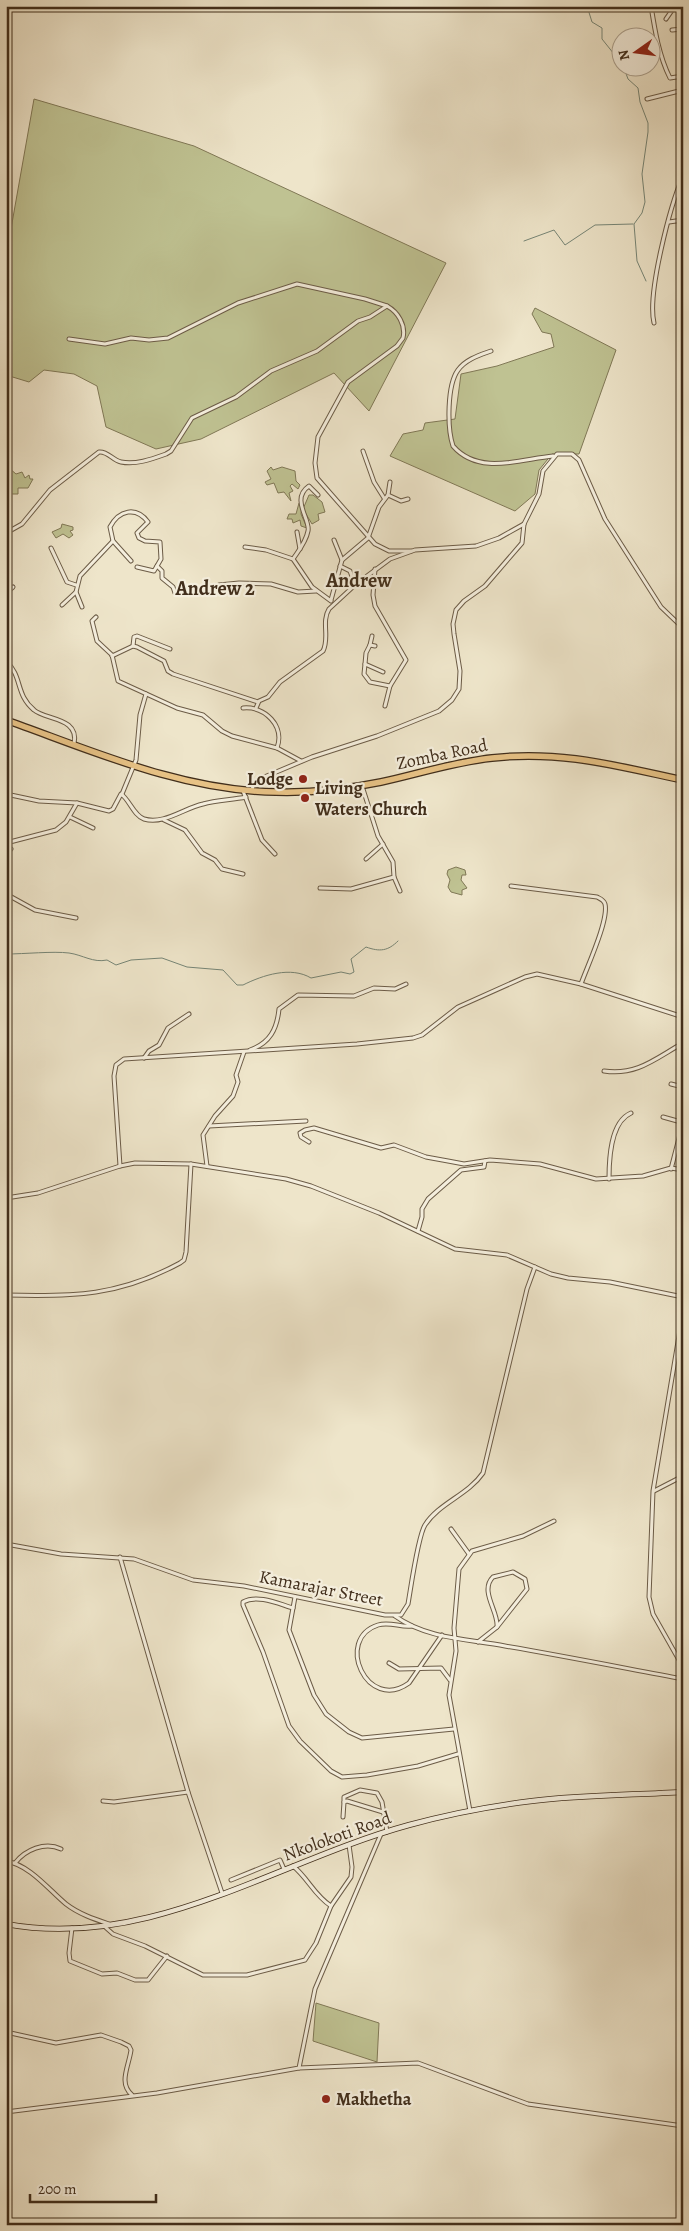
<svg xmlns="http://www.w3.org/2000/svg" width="689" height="2231" viewBox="0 0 689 2231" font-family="Alegreya,serif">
<rect width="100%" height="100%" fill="#eee5ca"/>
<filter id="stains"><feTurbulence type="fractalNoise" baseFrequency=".004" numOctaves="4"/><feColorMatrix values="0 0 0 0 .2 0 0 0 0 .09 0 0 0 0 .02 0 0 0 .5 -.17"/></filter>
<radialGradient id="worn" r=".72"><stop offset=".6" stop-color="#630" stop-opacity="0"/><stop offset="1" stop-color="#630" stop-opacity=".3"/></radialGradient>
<g fill="#bfc292" stroke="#807856">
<path d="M34 99 194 146 446 263 369 411 334 373 201 439 156 449 106 427 97 386 74 374 44 370 29 382 6 375V257Z"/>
<path d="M535 308 616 350 579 454H552L539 470 535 494 515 511 390 456 403 434 423 430 425 423 455 419 461 374 497 366 554 347 551 334 542 332 532 314Z"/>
<path d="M271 467 273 470 282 467 295 471 296 481 300 485 298 489 292 484 290 486 293 491 289 493 291 501 284 492 278 493 274 483 267 485 265 482 271 479 267 471Z"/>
<path d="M9 468 16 474 22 472 25 478 29 475 30 479H33L28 488H18V494H11L9 490 8 494 6 495V469Z"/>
<path d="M309 495H313L322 502 325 512 318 514 319 520 312 524 303 509Z"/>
<path d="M299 503H302L301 514 307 528 301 526 300 520 293 523 292 519H287L289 514H296Z"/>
<path d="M62 524 73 527V530L70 531 73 535 69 538 63 534 56 538 52 532 61 528Z"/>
<path d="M456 867 465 870 466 875H462L461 880 467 888 462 890V895L451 892 448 887 450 880 447 874 448 870Z"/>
<path d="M316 2003 379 2023 377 2062 313 2041Z"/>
</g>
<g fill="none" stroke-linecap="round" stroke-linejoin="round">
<g stroke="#768576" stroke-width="1">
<path d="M587 6 592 22 602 28V39L622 64"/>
<path d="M624 68 628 79 638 88 640 102 648 123V132L642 174 645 202 642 213 634 224 637 261 646 281"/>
<path d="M524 241 554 230 565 245 595 225 633 224"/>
<path d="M6 954C25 954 53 951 69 953 83 955 93 963 107 960L116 965 131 960 162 958 187 967 223 970 237 985H243C263 975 291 966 311 978L341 972 350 974 354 972 351 959 366 947C380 952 388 951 398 941"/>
</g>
<g stroke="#6c5c47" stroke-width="5">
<g id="minor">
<path d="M651 6C655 31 659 56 670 78L683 76"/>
<path d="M666 19 675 6"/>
<path d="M672 30 683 29"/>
<path d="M647 99 683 90"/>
<path d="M669 222 683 220"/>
<path d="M654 323C647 294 670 206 683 176"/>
<path d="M69 339 105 344 131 338 149 340 168 338 238 303 297 284 365 299 387 306"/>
<path d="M491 351C480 355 466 359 458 370 447 385 447 428 453 446 479 476 521 459 553 456"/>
<path d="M363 451 374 482 384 498"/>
<path d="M388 495 401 501 408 499"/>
<path d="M297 532 300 549"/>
<path d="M6 533 22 524 50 490 99 452C108 451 112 460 121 462 136 465 152 459 166 454L171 451 192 418 236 397 271 371 317 351 358 321 370 317 387 306C398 312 406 325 403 338L397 346 348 382 318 437 315 463 317 478 375 544 389 551H411"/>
<path d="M334 540 342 560"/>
<path d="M245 547 266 550 293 559 312 587 331 601"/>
<path d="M51 548 67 582 76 585"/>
<path d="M293 559C299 550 306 542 308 531 311 520 290 499 309 486L318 495"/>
<path d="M131 561 113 541 110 527C119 510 136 506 148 522L137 533 139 538 145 541 160 542 161 559 157 566 162 571V578L173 587 175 593 187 590 206 592 219 585 239 583 271 584 298 592 316 591"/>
<path d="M340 566 350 571 355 585"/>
<path d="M137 567 154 571 157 566"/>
<path d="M375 569 373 595 375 606 406 660 390 686 385 706"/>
<path d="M6 593 13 587"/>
<path d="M331 600 342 560 368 538 379 507 388 495 390 482"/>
<path d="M62 605 76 592"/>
<path d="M82 607 76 592 80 576 113 541"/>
<path d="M96 617 92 621 97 641 112 655 118 681 177 708 203 715 222 731 232 736 277 748 301 761"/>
<path d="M370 645 372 636"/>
<path d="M133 646 134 637 137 636 170 649"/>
<path d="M375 646 370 645 366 653 365 664 383 672"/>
<path d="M112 656 133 646 137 647 164 661 168 671 173 674 258 702"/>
<path d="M6 661C23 677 15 694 34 710 45 720 80 717 74 744"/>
<path d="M365 664 364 674 370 682 390 686"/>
<path d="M243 708C265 706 285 726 277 748"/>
<path d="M256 708 259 701 268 697 280 682 323 651C330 638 321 622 329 609L355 585 390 559 415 550 476 546 499 538 524 524"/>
<path d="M252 790 254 783 262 778 312 757 377 736 439 711 452 700 459 689 460 671 454 634 453 624 456 610 464 601 485 586 522 543 524 524 539 494 543 471 557 454H572L579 460 605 519 661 607 683 628"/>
<path d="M243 791 262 840 275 854"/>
<path d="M6 794 39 801 77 803 109 811 113 809 121 794C129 799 134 816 144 819 164 825 184 808 203 804 217 800 232 800 246 797"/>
<path d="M122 794 136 760 140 715 146 694"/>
<path d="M70 817 93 828"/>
<path d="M164 820 185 830 202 853 215 860 222 869 243 874"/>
<path d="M6 843 56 830 66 822 77 803"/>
<path d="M6 847 11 849"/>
<path d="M366 859 383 844"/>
<path d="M394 877 400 891"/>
<path d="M511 886 597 897C601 899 604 900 605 904 609 920 587 967 581 984"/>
<path d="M320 888 351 889 394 877 393 862 378 836 362 786"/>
<path d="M6 894 35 910 76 918"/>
<path d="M6 1022 8 1021"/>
<path d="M250 1050C270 1043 277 1029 279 1009L298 995 354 996 374 988 395 989 406 984"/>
<path d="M144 1058 149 1051 159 1045 168 1028 189 1014"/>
<path d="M604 1071C637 1076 656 1058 683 1043"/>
<path d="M671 1084 683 1087"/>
<path d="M663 1117 681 1122"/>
<path d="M209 1126 306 1121"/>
<path d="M309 1142 301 1137 300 1133 305 1130 314 1128 381 1148 394 1145 426 1157 448 1161 464 1164 490 1160 540 1164 596 1179 643 1176 671 1168 683 1170"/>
<path d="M120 1166 114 1076 116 1065 124 1059 357 1044 413 1038 422 1035 458 1007 525 977 537 974 581 984 683 1017"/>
<path d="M207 1166 203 1135 215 1116 233 1096 238 1082 236 1075 244 1052"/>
<path d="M671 1169 683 1123"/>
<path d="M609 1179C609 1160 610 1122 631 1113"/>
<path d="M6 1198 38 1193 120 1166 135 1163 191 1164 286 1179 311 1186 379 1213 455 1249 507 1255 551 1274 568 1278 610 1282 683 1297"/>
<path d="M418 1231 422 1217V1209L428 1199 461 1170 484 1167 485 1161"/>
<path d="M6 1295C74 1297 119 1296 180 1263L184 1260 186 1252 191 1164"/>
<path d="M683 1312 653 1491 649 1597 653 1614 683 1667"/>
<path d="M654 1491 683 1476"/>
<path d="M451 1529 469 1554"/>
<path d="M6 1544 61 1554 134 1559 193 1580 244 1586 385 1615H401L408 1604C411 1587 418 1536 425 1525 439 1503 468 1495 483 1473L527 1289 535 1267"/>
<path d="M120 1557 188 1792 222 1893"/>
<path d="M513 1572 525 1579 527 1589 497 1627C499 1612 479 1591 493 1577Z"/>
<path d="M295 1597 289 1630 314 1695 326 1714 349 1732 362 1738 454 1729"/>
<path d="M293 1608C279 1604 258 1594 243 1602V1605L263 1652 289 1726 300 1741 331 1771 342 1777 367 1775 418 1766 458 1754"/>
<path d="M395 1616C427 1639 468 1639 505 1646 564 1656 624 1668 683 1679"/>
<path d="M412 1626C401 1628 390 1621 378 1625 334 1639 367 1713 409 1683L442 1635"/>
<path d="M478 1642 497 1627"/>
<path d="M389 1663 399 1669 441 1668 450 1680"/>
<path d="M103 1801 114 1802 188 1792"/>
<path d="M344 1802V1797L360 1790 377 1793 382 1802 387 1832"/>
<path d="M470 1811 449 1695 456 1651 454 1628 459 1569 472 1551 523 1536 554 1521"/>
<path d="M343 1817 344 1802 347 1801 383 1812"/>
<path d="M6 1861C30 1865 49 1890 66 1904 79 1914 94 1919 109 1924"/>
<path d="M15 1863C25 1850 45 1841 61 1849"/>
<path d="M293 1866C308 1878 314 1895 331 1906"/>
<path d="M231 1880 280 1860 284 1869"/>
<path d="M104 1926 113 1934 145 1946 203 1975H247L305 1960 316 1943 331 1906 351 1877 352 1867 349 1845"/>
<path d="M72 1928 69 1953 70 1961 102 1974 117 1973 135 1980H148L167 1956"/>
<path d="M6 2032 56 2043 101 2035 121 2042 129 2046 131 2050C129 2066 118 2083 132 2095"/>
<path d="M299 2068 418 2063 528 2104 683 2126"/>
<path d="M6 2112 157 2093 299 2068 315 1989 381 1834"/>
</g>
</g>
<g stroke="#412e1b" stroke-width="6">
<path id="secondary" d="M6 1924C149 1951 277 1861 409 1825 449 1814 491 1806 532 1801 582 1795 633 1795 683 1792"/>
</g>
<g stroke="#412e1b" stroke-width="8">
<path id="trunk" d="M6 720C93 751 182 791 276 792 311 793 347 789 381 782 418 774 454 762 492 758 560 750 617 766 683 780"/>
</g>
<use href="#minor" stroke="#f4eedd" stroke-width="3"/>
<use href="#secondary" stroke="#f4eedd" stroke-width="4.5"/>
<use href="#trunk" stroke="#e7c285" stroke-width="5.5"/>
</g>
<g fill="#8f2418" stroke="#f4eedd" stroke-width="2">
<circle cx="303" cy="779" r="5"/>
<circle cx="305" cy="798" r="5"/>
<circle cx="326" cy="2099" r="5"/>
</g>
<g text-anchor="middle" stroke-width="4.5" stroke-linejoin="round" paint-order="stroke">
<g font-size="18" fill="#412e1b" stroke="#f4eedd">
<text transform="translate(442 754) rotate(-12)" y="6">Zomba Road</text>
<text transform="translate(321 1588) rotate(11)" y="6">Kamarajar Street</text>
<text transform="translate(337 1836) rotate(-20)" y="6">Nkolokoti Road</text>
</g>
<g font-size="18" font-weight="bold" fill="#412e1b" stroke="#f4eedd" text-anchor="start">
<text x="293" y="785" text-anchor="end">Lodge</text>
<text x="315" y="794">Living<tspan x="315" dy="21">Waters Church</tspan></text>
<text x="336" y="2105">Makhetha</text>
</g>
<g font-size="20" font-weight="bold" fill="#412e1b" stroke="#f4eedd">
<text x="359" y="587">Andrew</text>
<text x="215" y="595">Andrew 2</text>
</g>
</g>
<rect width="689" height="2231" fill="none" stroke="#eee5ca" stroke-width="25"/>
<rect x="8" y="8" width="674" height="2216" fill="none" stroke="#412e1b" stroke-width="2.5"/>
<rect x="12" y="12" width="664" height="2206" fill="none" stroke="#412e1b"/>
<g transform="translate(636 52) rotate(256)"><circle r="24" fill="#f4eedd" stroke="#aca18f"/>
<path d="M0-4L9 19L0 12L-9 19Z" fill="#8f2418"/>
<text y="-8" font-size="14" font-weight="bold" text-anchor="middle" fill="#412e1b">N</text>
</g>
<path d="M30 2194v8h126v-8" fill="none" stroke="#412e1b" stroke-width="2.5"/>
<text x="38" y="2194" font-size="15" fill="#412e1b" stroke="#f4eedd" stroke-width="4" paint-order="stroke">200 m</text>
<rect width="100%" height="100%" filter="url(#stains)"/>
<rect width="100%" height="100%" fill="url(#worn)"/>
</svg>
